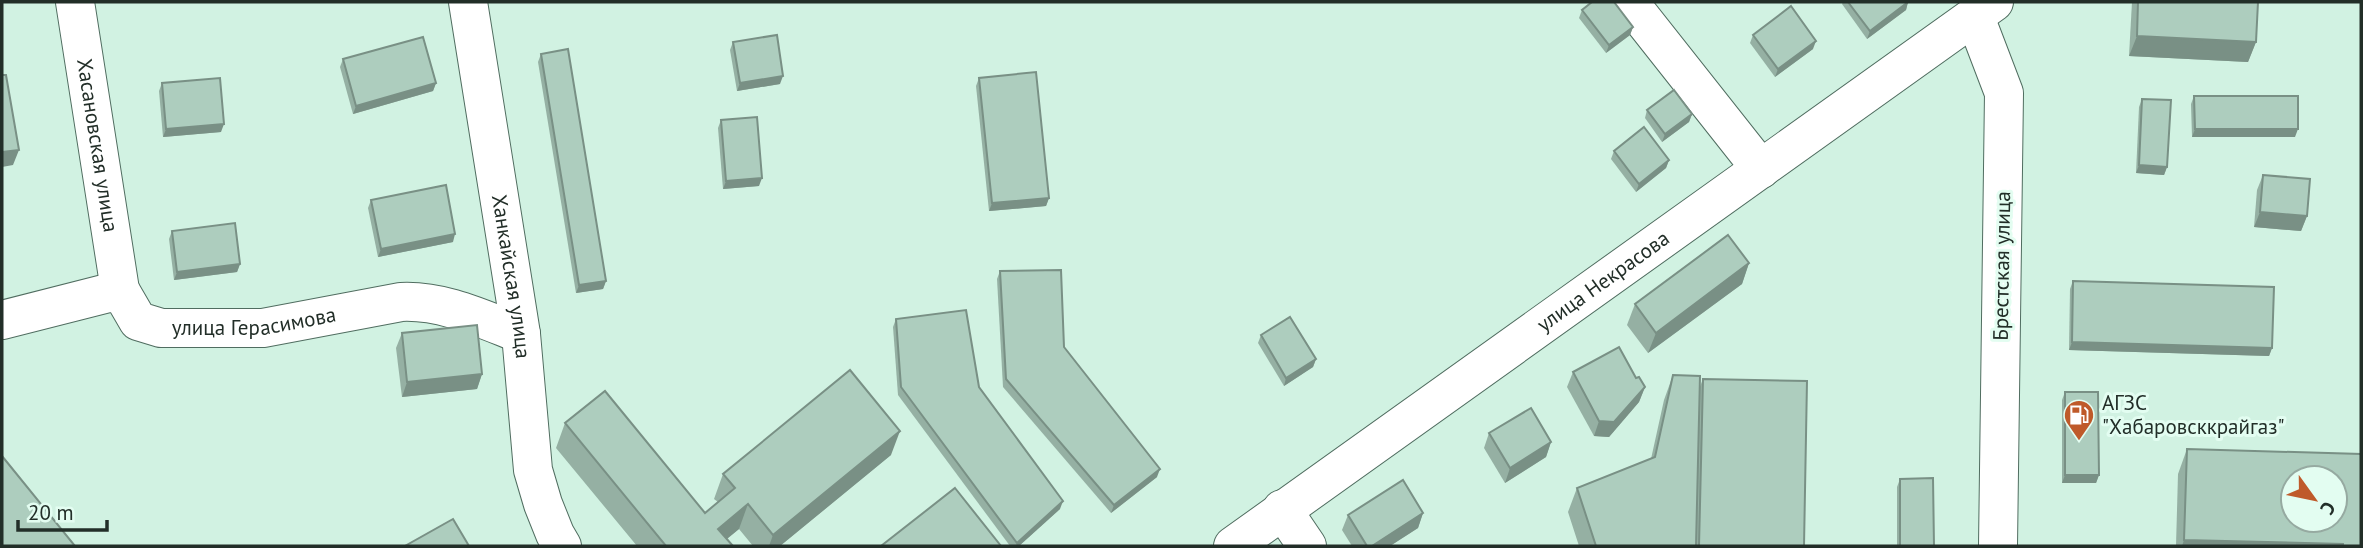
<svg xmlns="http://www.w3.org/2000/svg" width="2363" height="548" viewBox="0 0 2363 548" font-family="'PT Sans',sans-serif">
<rect width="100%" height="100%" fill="#d1f2e2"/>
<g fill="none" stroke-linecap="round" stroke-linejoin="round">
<g stroke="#506d60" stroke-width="40">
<g id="minor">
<path id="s1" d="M75 2 120 290"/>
<path id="s2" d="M468 2 521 334 533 470 543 504 555 534 562 546"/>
<path d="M1629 2 1761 169"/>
<path d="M1975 17 2004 93 1998 546"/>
<path id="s3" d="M2 320 120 290 138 321 161 328H263L401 302C443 300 482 319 521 334"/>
<path d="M1282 509 1307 546"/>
<path id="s4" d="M1233 546 1994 2"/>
</g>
</g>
<use href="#minor" stroke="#fff" stroke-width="38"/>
</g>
<g fill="#95b0a3">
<path d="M1843 2H1908L1906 10 1867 39 1842 4Z"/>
<path d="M2132 2H2258L2256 42 2248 62 2129 56Z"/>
<path d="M1582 10 1633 27 1630 35 1606 53 1579 18Z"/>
<path d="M1753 35 1813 49 1775 77 1750 43Z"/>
<path d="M733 42 780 84 737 91 730 50Z"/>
<path d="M541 54 606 281 603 289 576 293 538 62Z"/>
<path d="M343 59 436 83 433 91 353 114 340 67Z"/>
<path d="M979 78 1049 198 1046 206 989 211 976 86Z"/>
<path d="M162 83 221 132 163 137 159 91Z"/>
<path d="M2194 96 2295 137H2192L2191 104Z"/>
<path d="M2142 99 2167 167 2164 175 2136 173 2139 107Z"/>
<path d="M1647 110 1692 114 1689 122 1662 142 1645 118Z"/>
<path d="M721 120 759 186 723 189 718 128Z"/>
<path d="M1614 151 1669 160 1666 168 1636 192 1611 159Z"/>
<path d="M2263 175 2307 216 2301 231 2254 227 2257 190Z"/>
<path d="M371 200 453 242 378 257 368 208Z"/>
<path d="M172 231 240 264 237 272 174 280 169 239Z"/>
<path d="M1749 263 1742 284 1648 353 1627 325 1635 304Z"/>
<path d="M1000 271 1064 347 1157 477 1111 513 1003 387 997 279Z"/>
<path d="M2073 281 2272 348 2269 356 2069 350 2070 289Z"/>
<path d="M896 319 1060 509 1019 546H1010L898 395 893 327Z"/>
<path d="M402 333 482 374 477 389 402 397 396 348Z"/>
<path d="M1261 335 1316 359 1313 367 1284 386 1258 343Z"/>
<path d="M1573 372 1636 378 1645 387 1639 402 1609 437 1594 436 1567 387Z"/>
<path d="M1673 375 1699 389 1703 379 1804 546H1579L1568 512 1577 488 1651 459 1664 400Z"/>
<path d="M2065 392 2099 475 2096 483H2062V400Z"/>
<path d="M565 423 705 513 718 502 714 499 723 474 891 455 780 546H753L739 529 727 539 733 546H637L556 448Z"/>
<path d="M1489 433 1551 442 1546 457 1505 483 1484 448Z"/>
<path d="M2187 449 2361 546H2176L2178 474Z"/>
<path d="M1900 479 1934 546H1897V487Z"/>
<path d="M1423 513 1418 528 1390 546H1352L1342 530 1348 515Z"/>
</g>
<g fill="#799085">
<path d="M1908 2 1906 10 1867 39 1870 31Z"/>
<path d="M1633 27 1630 35 1606 53 1609 45Z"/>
<path d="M2137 36 2256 42 2248 62 2129 56Z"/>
<path d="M1816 41 1813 49 1775 77 1778 69Z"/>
<path d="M783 76 780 84 737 91 740 83Z"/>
<path d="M436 83 433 91 353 114 356 106Z"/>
<path d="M1692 114 1689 122 1662 142 1665 134Z"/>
<path d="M224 124 221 132 163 137 166 129Z"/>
<path d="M2195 129H2298L2295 137H2192Z"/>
<path d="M19 150 13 165 2 167V152Z"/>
<path d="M1669 160 1666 168 1636 192 1639 184Z"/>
<path d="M2139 165 2167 167 2164 175 2136 173Z"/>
<path d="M762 178 759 186 723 189 726 181Z"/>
<path d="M1049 198 1046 206 989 211 992 203Z"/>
<path d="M2260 212 2307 216 2301 231 2254 227Z"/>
<path d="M455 234 453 242 378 257 381 249Z"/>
<path d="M1749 263 1742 284 1648 353 1656 333Z"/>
<path d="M240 264 237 272 174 280 177 272Z"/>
<path d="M606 281 603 289 576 293 579 285Z"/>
<path d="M2072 342 2272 348 2269 356 2069 350Z"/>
<path d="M1316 359 1313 367 1284 386 1286 378Z"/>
<path d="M482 374 477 389 402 397 407 382Z"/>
<path d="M1645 387 1639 402 1609 437 1594 436 1599 421Z"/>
<path d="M900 431 891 455 780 546H769L773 535Z"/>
<path d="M1551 442 1546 457 1505 483 1510 468Z"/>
<path d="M1160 469 1157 477 1111 513 1114 505Z"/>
<path d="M2065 475H2099L2096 483H2062Z"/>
<path d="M1063 501 1060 509 1019 546H1016L1017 543Z"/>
<path d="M748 504 739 529 718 546V529Z"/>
<path d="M1423 513 1418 528 1390 546H1372Z"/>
<path d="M2184 540 2343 544 2342 546H2182Z"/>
</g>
<g fill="#adcdbe" stroke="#799085" stroke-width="2" fill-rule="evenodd">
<path d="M1592 2H1614L1633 27 1609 45 1582 10Z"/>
<path d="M1848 2H1908L1870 31Z"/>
<path d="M2138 2H2258L2256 42 2137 36Z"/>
<path d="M1791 6 1816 41 1778 69 1753 35Z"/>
<path d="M777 35 783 76 740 83 733 42Z"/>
<path d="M423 37 436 83 356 106 343 59Z"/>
<path d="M568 49 606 281 579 285 541 54Z"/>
<path d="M1036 72 1049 198 992 203 979 78Z"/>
<path d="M2 75H6L19 150 2 152Z"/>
<path d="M220 78 224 124 166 129 162 83Z"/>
<path d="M1674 90 1692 114 1665 134 1647 110Z"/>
<path d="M2194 96H2298V129H2195Z"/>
<path d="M2142 99 2171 100 2167 167 2139 165Z"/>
<path d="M757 117 762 178 726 181 721 120Z"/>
<path d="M1644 127 1669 160 1639 184 1614 151Z"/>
<path d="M2263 175 2310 179 2307 216 2260 212Z"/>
<path d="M446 185 455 234 381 249 371 200Z"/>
<path d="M235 223 240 264 177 272 172 231Z"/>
<path d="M1728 235 1749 263 1656 333 1635 304Z"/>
<path d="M1061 270 1064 347 1160 469 1114 505 1006 379 1000 271Z"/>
<path d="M2073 281 2274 287 2272 348 2072 342Z"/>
<path d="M966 310 979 387 1063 501 1017 543 901 387 896 319Z"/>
<path d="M1290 317 1316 359 1286 378 1261 335Z"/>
<path d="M477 325 482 374 407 382 402 333Z"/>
<path d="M1619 347 1636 378 1639 377 1645 387 1614 422 1599 421 1573 372Z"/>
<path d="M850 370 900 431 773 535 748 504 718 529 733 546H666L565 423 605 391 705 513 735 488 723 474Z"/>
<path d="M1673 375 1700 376 1696 546H1596L1577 488 1655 457Z"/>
<path d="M1703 379 1807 381 1804 546H1699Z"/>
<path d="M2065 392H2098L2099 475H2065Z"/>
<path d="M1531 408 1551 442 1510 468 1489 433Z"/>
<path d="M2187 449 2361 454V546H2343V544L2184 540ZM2293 478H2335V520H2293Z"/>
<path d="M2 456 75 546H2Z"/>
<path d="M1933 478 1934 546H1900V479Z"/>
<path d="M1403 480 1423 513 1372 546H1367L1348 515Z"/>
<path d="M955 488 1001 546H881Z"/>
<path d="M453 519 469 546H405Z"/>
</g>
<defs>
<g id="fuel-pin" transform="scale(1.575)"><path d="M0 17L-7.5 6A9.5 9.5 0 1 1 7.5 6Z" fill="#bf5a2a" stroke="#e3fdf1"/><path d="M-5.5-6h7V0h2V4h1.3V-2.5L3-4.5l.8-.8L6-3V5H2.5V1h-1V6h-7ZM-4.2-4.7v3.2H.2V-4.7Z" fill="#fff"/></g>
</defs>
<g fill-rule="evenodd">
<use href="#fuel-pin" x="2079" y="415"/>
</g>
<g text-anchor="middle" stroke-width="6" stroke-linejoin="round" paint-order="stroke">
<g font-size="21" fill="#222e28" stroke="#e3fdf1">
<text dy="7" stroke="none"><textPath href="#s1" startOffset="145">Хасановская улица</textPath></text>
<text transform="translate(2002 266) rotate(-89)" y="7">Брестская улица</text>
<text dy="7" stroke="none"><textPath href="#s2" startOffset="278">Ханкайская улица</textPath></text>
<text dy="7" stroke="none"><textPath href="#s4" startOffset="455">улица Некрасова</textPath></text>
<text dy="7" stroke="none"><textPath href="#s3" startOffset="275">улица Герасимова</textPath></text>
</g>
<g font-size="21" fill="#222e28" stroke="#e3fdf1" text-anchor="start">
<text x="2102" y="410">АГЗС<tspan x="2102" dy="24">"Хабаровсккрайгаз"</tspan></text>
</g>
</g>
<rect width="2363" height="548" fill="none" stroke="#222e28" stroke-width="7"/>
<g transform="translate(2314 499) rotate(123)"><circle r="33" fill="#e3fdf1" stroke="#96aaa1" stroke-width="2"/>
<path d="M0-5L12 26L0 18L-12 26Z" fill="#bf5a2a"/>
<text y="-10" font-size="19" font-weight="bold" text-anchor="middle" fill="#222e28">С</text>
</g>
<path d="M18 520v10h89v-10" fill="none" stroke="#222e28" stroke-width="3.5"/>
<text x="28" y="520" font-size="21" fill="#222e28" stroke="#e3fdf1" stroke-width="5" paint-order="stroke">20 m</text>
</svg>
